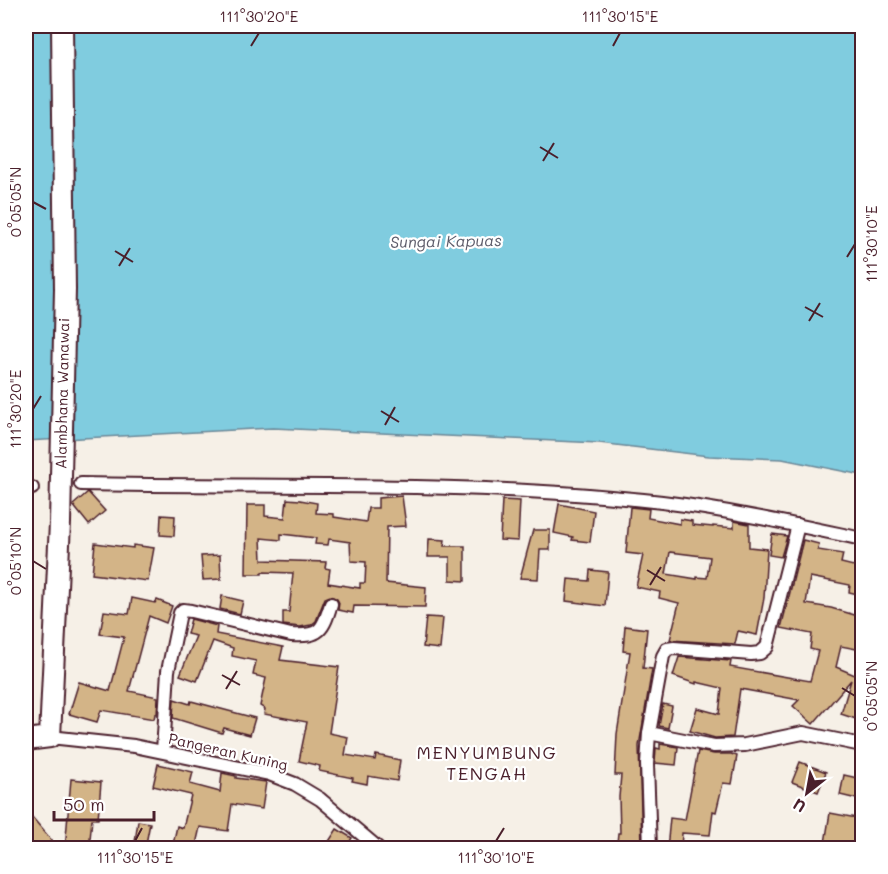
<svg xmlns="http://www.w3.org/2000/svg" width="888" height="874" viewBox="0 0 888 874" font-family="Mali,sans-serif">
<rect width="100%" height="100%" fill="#f6f0e7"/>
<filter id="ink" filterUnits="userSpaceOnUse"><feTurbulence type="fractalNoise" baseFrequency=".0167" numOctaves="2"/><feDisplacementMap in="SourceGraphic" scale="12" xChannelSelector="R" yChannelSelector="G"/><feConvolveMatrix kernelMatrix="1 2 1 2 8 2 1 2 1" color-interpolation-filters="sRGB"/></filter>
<g filter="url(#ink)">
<path fill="#80ccdf" stroke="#6a8797" stroke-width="1.5" d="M26 26 862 27V475L782 459 709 456 599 443 273 428 26 441Z"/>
<g fill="#d3b487" stroke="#4a1f2b" stroke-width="1.5" fill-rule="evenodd">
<path d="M88 492 105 511 89 525 73 505Z"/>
<path d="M402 496 406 526 387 527 386 583 426 587 425 607 354 606 353 613 338 610 339 603 337 599 330 596 325 598 316 621 311 625 300 627 283 625V612H289L293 573 262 572V574H246L247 505H265V516L285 518 287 499 300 500 317 503 316 513 334 514V517L366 522 368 508H378V498ZM281 534 316 538 315 544 328 545 329 539 350 542 351 561 366 562 365 583H360V588L328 583 330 569 325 568 326 562 262 560 261 538 281 540Z"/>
<path d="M502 500 520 501 518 541 500 540Z"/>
<path d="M559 504 594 511 590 542 572 540 573 537 554 533Z"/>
<path d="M630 507 649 509 648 518 680 524V519L692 521V525L713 527V526L734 528V521L749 524V547L767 549 764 598 757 635 738 631 735 644 670 640 679 603 659 598 660 592 636 587 643 555 626 553ZM670 552 710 557 707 578 697 577V579L666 574Z"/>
<path d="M161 515 175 516 174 536 160 535Z"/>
<path d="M533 530H550V550H540L538 579 520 578Z"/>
<path d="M772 534 787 536 781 557 769 555Z"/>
<path d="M429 539 445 540 444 546H465V581L450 580V557H428Z"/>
<path d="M803 540 819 544 818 550 843 554 841 563 862 568V595L849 592 850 585 810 577 806 604 831 608 858 616 857 618 862 620V650L841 646 836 667 862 678V693L857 706 860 707 856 719 841 714 851 680 813 724 793 706 799 700 740 689 733 737 715 738 690 731 697 708 719 714 722 688 696 682V684L673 676 679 657 731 661 730 667 810 681 818 651 810 649 812 634 781 628Z"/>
<path d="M95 543 133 548V545L154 548 148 581 92 574Z"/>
<path d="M220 555 221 579 203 580 201 556Z"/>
<path d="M590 570 608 572 605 606 566 601 568 579 589 581Z"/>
<path d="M222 596 243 601 240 614 220 609Z"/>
<path d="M132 598 155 603 157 600 172 606 166 623 149 616 129 691 158 697 157 714H155L154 719 101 710 97 722 69 714 79 682 110 691 124 637 100 634 104 611 129 614Z"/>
<path d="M426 617 443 618 440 649 423 647Z"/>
<path d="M191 619 217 626 216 634 283 647 280 660 339 667 329 733 348 737 345 755 375 760 376 755 400 760 397 781 368 776 367 784 352 781 353 778 319 771 320 766 299 761 307 722 264 714 265 709 260 706 266 678 253 675 256 661 232 656 233 648 213 641 197 681 180 675 196 636 187 634Z"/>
<path d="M625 626 647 629 643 668 652 669 639 746 642 845 617 843 618 833H620L619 797 621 775H615L617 734 630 652 623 651Z"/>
<path d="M174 699 190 704 191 701 255 718 250 735 224 728 222 733 173 718Z"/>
<path d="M663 704 672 706 668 728 659 726Z"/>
<path d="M660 744 678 747 676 765 655 763 656 748 660 749Z"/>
<path d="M698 751 714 754H731L737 756 732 784 723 783 716 812 713 811 710 835 682 833 681 849H667L670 818 685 820Z"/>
<path d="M800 762 826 772 818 792 792 782Z"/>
<path d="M158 764 193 772 190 784 220 792 222 773 236 776V778L266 782 262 809 232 804 228 831 200 827 195 849H172L177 826 183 828 191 795 153 786Z"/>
<path d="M844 775 862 779 857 799 840 795Z"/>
<path d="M71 779 101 782 98 819H92L89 849H65Z"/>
<path d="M26 810 59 849H26Z"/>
<path d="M830 813 862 819 857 849H824Z"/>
<path d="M138 821 150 823 145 849H134Z"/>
<path d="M337 829 352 838 345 849H324Z"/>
</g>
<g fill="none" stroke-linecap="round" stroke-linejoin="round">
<g stroke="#4a1f2b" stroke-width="16">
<g id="street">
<path d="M81 484C274 488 469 480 662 502 729 510 796 525 862 539"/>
<path d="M26 489 32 488"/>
<path d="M649 733 714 746 745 745 803 733 862 745"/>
<path d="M50 737 134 746 269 774 295 784 320 799 378 848"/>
<path d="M163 751 168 671 180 613 183 610 191 611 291 635C320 637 323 630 331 604"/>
<path d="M650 848 647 764 649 733 663 656 667 649 674 648 751 654 760 653 767 647 798 525"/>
</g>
</g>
<g stroke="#4a1f2b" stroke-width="24">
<g id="primary">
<path id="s1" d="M26 740 50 737 60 523 65 289 62 26"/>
</g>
</g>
<use href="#street" stroke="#fff" stroke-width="12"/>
<use href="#primary" stroke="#fff" stroke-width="20"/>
</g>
</g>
<path fill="none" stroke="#4a1f2b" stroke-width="2" d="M251 46 259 33M613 46 620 33M540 147 558 158M543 161 554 143M33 202 46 209M115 251 133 262M847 257 855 244M119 266 130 248M805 307 823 317M809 321 820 303M33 409 41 396M381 411 399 422M385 425 395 407M33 561 46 569M647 570 665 581M650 585 661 567M222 675 240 685M842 688 855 696M226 689 237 671M135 841 142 828M496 841 504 828"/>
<g text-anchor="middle" stroke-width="4.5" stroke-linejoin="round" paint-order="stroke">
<g font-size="15" fill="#4a1f2b" stroke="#fff">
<text dy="5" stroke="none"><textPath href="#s1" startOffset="368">Alambhana Wanawai</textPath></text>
<text transform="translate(228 752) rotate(13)" y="5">Pangeran Kuning</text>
</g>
<g font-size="16" font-style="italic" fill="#5d5c6a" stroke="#fff">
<text transform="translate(446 241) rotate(-1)" y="6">Sungai Kapuas</text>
</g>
<g font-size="18" letter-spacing="1.5" fill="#4a1f2b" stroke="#fff">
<text x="487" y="759">MENYUMBUNG<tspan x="487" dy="21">TENGAH</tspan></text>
</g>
</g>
<rect width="888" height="874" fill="none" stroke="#fff" stroke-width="66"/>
<g transform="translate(807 793) rotate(211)" stroke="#ffffff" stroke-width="4.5" paint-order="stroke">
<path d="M0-4.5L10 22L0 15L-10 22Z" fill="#4a1f2b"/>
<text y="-9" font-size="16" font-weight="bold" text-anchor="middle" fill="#4a1f2b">U</text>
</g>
<path d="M54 811v9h100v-9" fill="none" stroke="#4a1f2b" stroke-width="3"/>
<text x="63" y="811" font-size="18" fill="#4a1f2b" stroke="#ffffff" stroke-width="4.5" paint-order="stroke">50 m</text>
<rect x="33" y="33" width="822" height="808" fill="none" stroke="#4a1f2b" stroke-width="2"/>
<g font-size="15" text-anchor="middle" fill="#4a1f2b">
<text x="259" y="22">111°30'20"E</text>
<text x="620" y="22">111°30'15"E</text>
<text transform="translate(16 202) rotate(-90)" y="5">0°05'05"N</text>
<text transform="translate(872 244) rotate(-90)" y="5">111°30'10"E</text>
<text transform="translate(16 409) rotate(-90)" y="5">111°30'20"E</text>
<text transform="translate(16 561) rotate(-90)" y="5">0°05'10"N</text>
<text transform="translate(872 696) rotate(-90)" y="5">0°05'05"N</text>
<text x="135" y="863">111°30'15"E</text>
<text x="496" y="863">111°30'10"E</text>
</g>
</svg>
